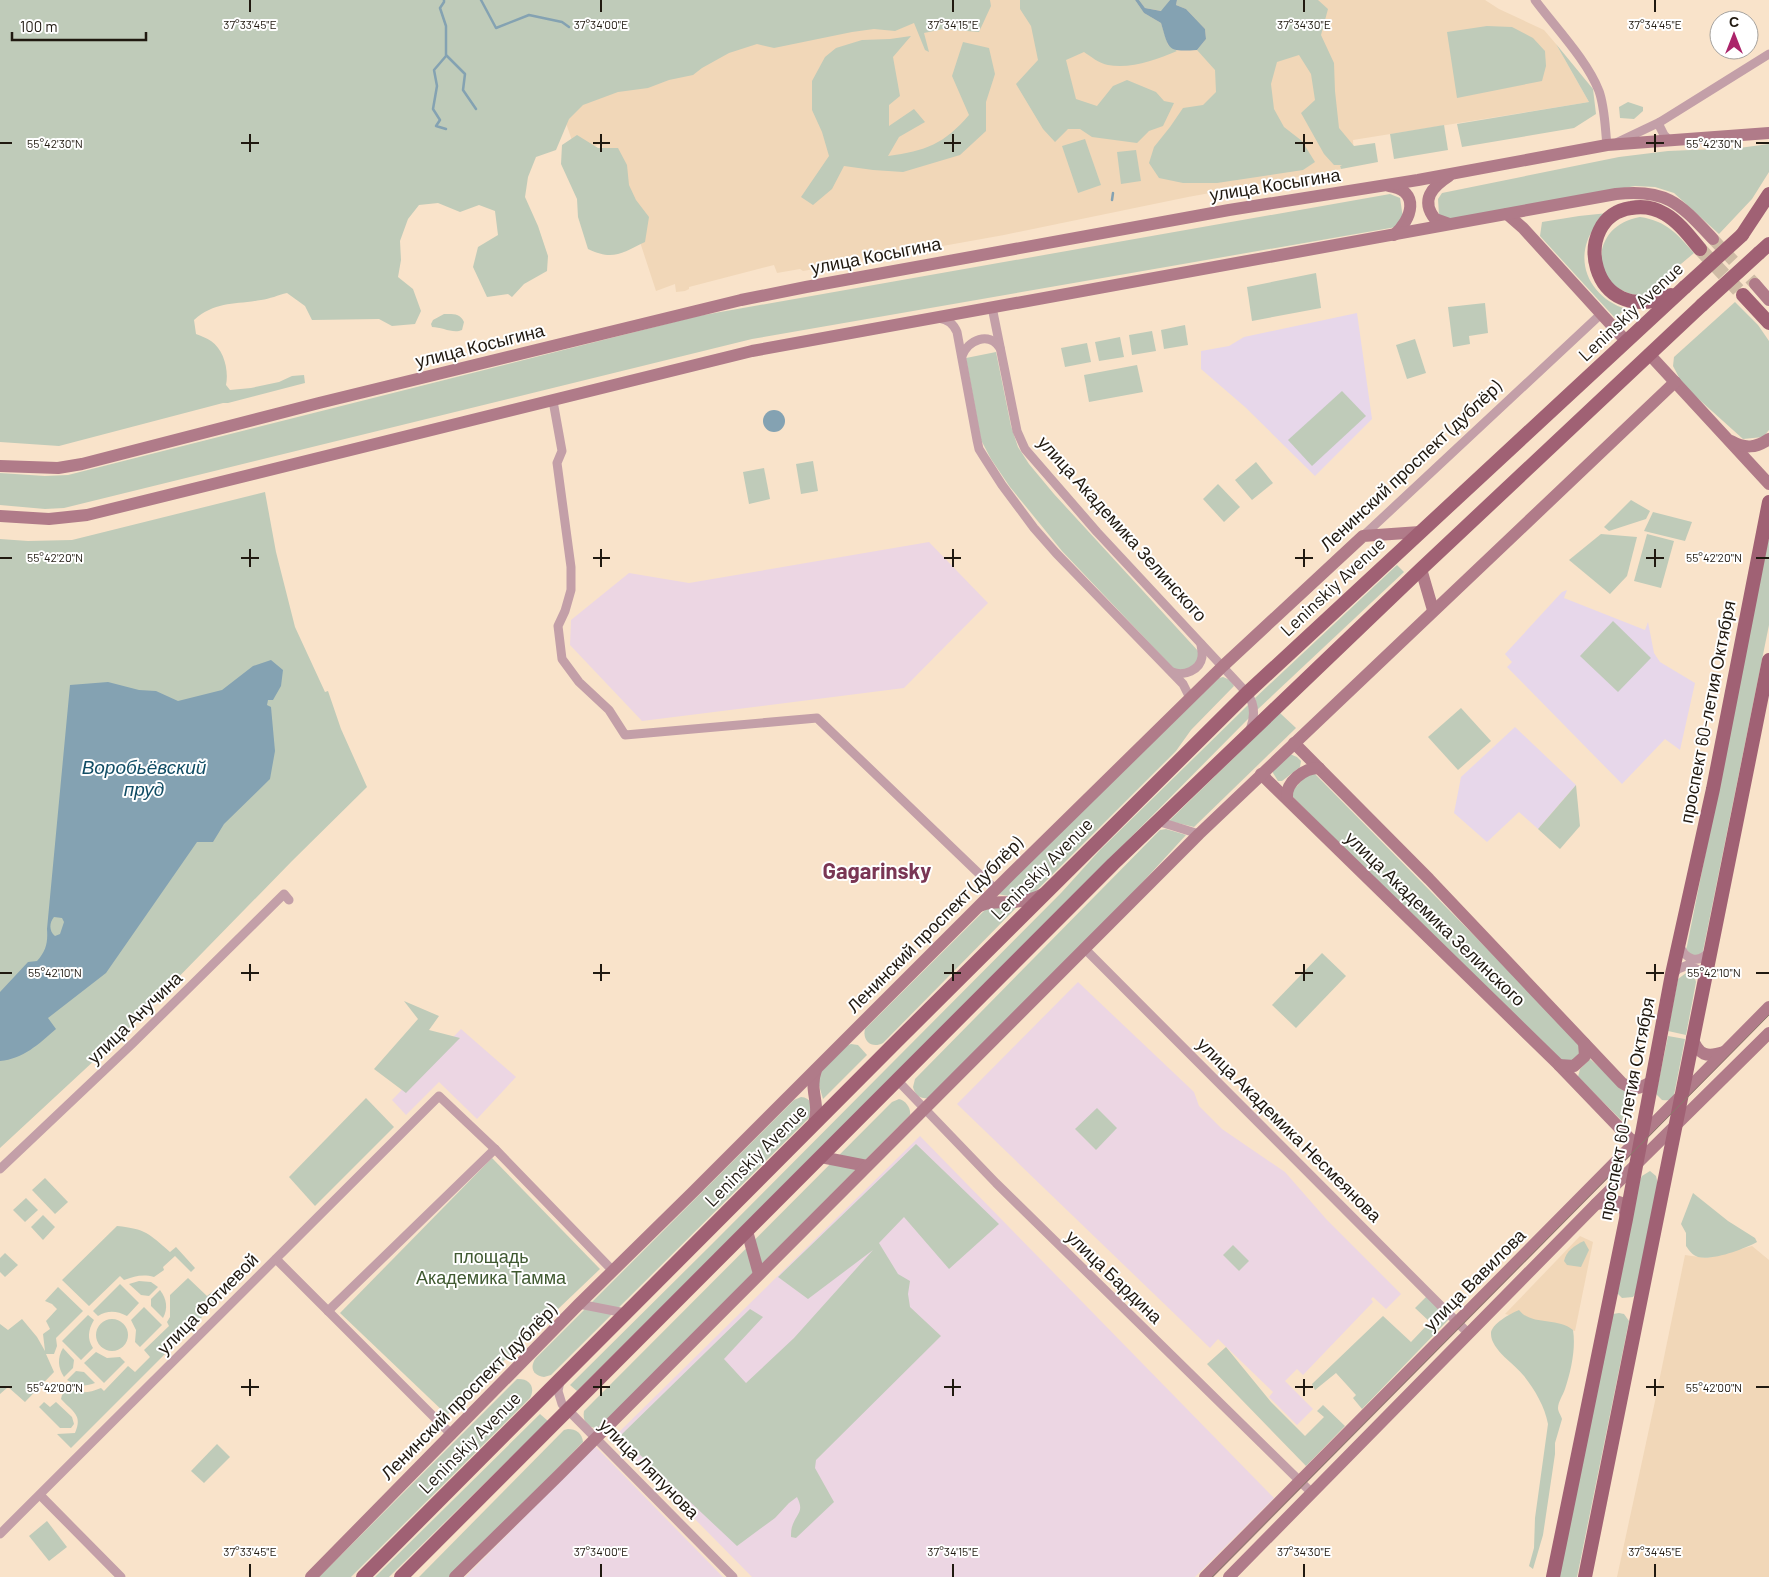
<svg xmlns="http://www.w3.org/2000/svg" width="1769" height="1577" viewBox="0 0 1769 1577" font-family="Barlow,sans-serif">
<rect width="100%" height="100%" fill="#f9e3ca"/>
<g fill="#f1d7b8">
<path d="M950 0H1485L1499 9 1544 30 1556 44 1589 102 1353 140 1354 156 1348 162 1340 166 1341 169 1188 197 1004 235 803 271 800 269 777 273 774 265 689 287V289L685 291 676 292 675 284 656 291 640 242 622 209 602 144 576 152 559 103 759 38Z"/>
<path d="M1580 1236 1593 1242 1575 1331 1505 1314Z"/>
<path d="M1752 1246 1769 1260V1577H1617L1654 1406 1685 1255 1707 1258Z"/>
</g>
<g fill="#ecd6e3">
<path d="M929 542 988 603 904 688 642 721 570 645 571 620 629 573 689 583Z"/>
<path d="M1078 982 1194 1092 1199 1106 1222 1129 1285 1172 1327 1220 1401 1294 1386 1309 1373 1297 1371 1299 1373 1302 1303 1375 1297 1369 1285 1381 1313 1409 1297 1425 1269 1397 1273 1392 1218 1339 1210 1348 957 1104Z"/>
<path d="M461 1029 516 1077 477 1119 439 1082 406 1115 392 1100Z"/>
<path d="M920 1136 1274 1498 1195 1577H752L614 1437Z"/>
<path d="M595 1446 723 1577H465Z"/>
</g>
<g fill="#e7d7ea">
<path d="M1357 313 1372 419 1315 476 1245 407 1201 369V351L1229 346 1244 337Z"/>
<path d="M1567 590 1564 598 1645 630 1648 622 1654 653 1660 662 1695 683 1680 750 1665 739 1622 784 1507 667 1512 662 1505 654 1562 592Z"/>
<path d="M1515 727 1576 785 1538 829 1519 812 1487 842 1454 813 1461 777Z"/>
</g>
<g fill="#bfcbb9">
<path d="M0 0H990L991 6 979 32 943 29 924 33 929 52 925 50 914 23 895 31 874 29 852 32 774 48 757 44 729 53 702 68 693 75 669 80 648 88 618 92 583 105 569 119 556 150 536 157 528 177 525 197 538 226 548 256 547 271 524 284 512 297 508 294 487 297 473 267 478 247 498 235 495 211 479 205 460 212 438 203 419 205 408 219 400 241 401 260 398 277 413 289 421 311 415 324 392 326 379 319 312 320 305 306 287 293C278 295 270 299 261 300 234 305 216 301 194 320L196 334C201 336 207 338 211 341 224 350 229 370 226 385L230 390 251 388 279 382 292 376 304 375 305 383 228 403H223L59 446 0 442Z"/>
<path d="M1020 0H1135L1144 13 1161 23 1168 45 1177 51C1156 60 1131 69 1108 65 1100 64 1090 56 1084 52L1066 60 1076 99 1097 106 1113 86 1127 80 1156 92 1164 101 1174 103 1163 126 1149 131 1137 143 1092 137 1080 129H1068L1055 142 1043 129 1016 84 1038 60 1031 26 1020 9Z"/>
<path d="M1139 0H1170L1162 11 1145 8Z"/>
<path d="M1177 0H1318L1328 9 1321 35 1334 63 1335 91 1339 128 1354 146 1375 143 1378 162 1341 169 1340 166 1342 165H1334L1324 154 1301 113 1315 100 1311 74 1299 55 1277 62 1271 84 1274 109 1284 127 1302 141 1315 162 1303 170 1217 183H1183L1159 178 1149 163 1154 147 1170 127 1183 108 1203 105 1216 92 1215 70 1197 50 1206 39 1205 29 1186 9 1176 5Z"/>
<path d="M1487 26 1512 27 1533 38 1545 51 1546 66 1542 81 1457 98 1447 32Z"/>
<path d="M911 36 893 57 900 96 889 105V126L914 109 925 122 899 137 888 156C926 151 944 144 969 115L952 76 963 42 989 48 995 74 986 102V131L960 155 903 172 873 170 844 166 832 189 813 205 801 197 829 156 822 132 812 110V81L825 57 836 48 862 40 890 39Z"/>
<path d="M1556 44 1593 89 1596 114 1574 128 1462 147 1457 124 1589 102Z"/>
<path d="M1628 102 1643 107V111L1634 119 1620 118 1619 107Z"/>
<path d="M1444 125 1448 150 1394 159 1390 134Z"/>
<path d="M577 135 598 148H618L627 165 629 185 636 200 649 217 645 242C622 253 613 261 588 249L578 217 577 199 561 164 562 145Z"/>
<path d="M1085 139 1101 185 1078 193 1062 146Z"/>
<path d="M1769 144V172L1752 199 1719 234 1674 193 1655 187 1635 186 1445 220 1439 215 1438 199 1442 193 1619 157 1668 151 1739 148Z"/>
<path d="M1136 150 1141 181 1121 184 1117 152Z"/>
<path d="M1390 194 1400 198 1403 218 1396 227 752 339 64 508 45 509 0 505V473L45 476 68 475 698 316Z"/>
<path d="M1608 213C1600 221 1590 231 1587 242 1577 272 1597 300 1626 309L1615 318 1540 236 1542 222 1579 216Z"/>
<path d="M1640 217C1667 221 1677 234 1694 253L1643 296C1589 292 1587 226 1640 217Z"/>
<path d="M1316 273 1321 308 1252 321 1247 287Z"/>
<path d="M1735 302 1758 325 1769 341V430L1763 437 1743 439 1683 385 1673 366 1674 357Z"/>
<path d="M1485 303 1488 333 1469 336 1470 344 1453 347 1448 307Z"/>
<path d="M444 314C453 314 460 313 464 322L462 330C453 334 442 327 432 327L431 324 433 320Z"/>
<path d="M1185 325 1188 345 1164 349 1161 330Z"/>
<path d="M1152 331 1156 351 1132 355 1129 335Z"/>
<path d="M1120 337 1124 357 1099 361 1095 342Z"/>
<path d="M1415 339 1426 373 1407 379 1396 345Z"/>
<path d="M1087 343 1091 362 1065 367 1061 348Z"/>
<path d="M996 352 1011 426 1018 447 1029 464 1054 494 1199 652V659L1190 668 1177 672 1062 551 1010 487 991 459 981 440 966 358Z"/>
<path d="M1137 365 1143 392 1089 402 1084 375Z"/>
<path d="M1342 391 1366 416 1312 466 1288 440Z"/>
<path d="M813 461 818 491 801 494 796 464Z"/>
<path d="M1256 462 1273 483 1252 500 1235 480Z"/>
<path d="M764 468 770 499 749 504 743 472Z"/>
<path d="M1218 484 1240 507 1224 522 1203 499Z"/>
<path d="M265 492 276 552 295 627 325 692 328 691 341 729 367 787 292 861 124 1033 0 1148V539L28 541 72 540Z"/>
<path d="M1631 500 1650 511 1646 519 1609 531 1604 527Z"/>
<path d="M1653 512 1692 522 1685 541 1644 531Z"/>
<path d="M1601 534 1637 537 1627 576 1610 594 1569 560Z"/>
<path d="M1647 534 1674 541 1661 588 1634 581Z"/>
<path d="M1769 536V625L1703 951 1702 954 1693 957 1686 949 1687 946Z"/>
<path d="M1397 565 1404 572 1257 710 1255 698Z"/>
<path d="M1613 621 1651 658 1618 692 1580 656Z"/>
<path d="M1223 677 1230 680 1234 686 1233 687 1191 730 1176 751 1032 895 1015 897 997 894 1219 678Z"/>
<path d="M1249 704 1250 717 1024 945 577 1391 570 1385 712 1244 1061 893 1100 850Z"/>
<path d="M1461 708 1491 741 1458 770 1428 737Z"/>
<path d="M1280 713 1296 728 1194 827 1169 821Z"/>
<path d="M1290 754 1297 757 1301 761 1300 767 1282 781H1278L1273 773V771Z"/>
<path d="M1309 772 1315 774 1582 1045 1583 1053 1571 1065 1560 1063 1290 794Z"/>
<path d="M1576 785 1580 826 1560 849 1538 829Z"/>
<path d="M1166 829 1186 835 1117 910 928 1098C920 1099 915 1095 913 1087L915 1079 1160 830Z"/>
<path d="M990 905 1018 906 883 1043C872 1049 862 1041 865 1029Z"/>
<path d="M1322 953 1346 976 1296 1028 1272 1005Z"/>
<path d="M1686 973H1689L1694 975 1696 982 1686 1035 1668 1031 1678 979Z"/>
<path d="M404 1001 439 1016 429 1030 460 1038 406 1093 374 1069 418 1019Z"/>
<path d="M1668 1036 1685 1039 1674 1095C1671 1100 1668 1101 1662 1100L1656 1094Z"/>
<path d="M851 1044 858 1045 867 1055 823 1099 816 1075 846 1046Z"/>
<path d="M1590 1059 1628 1093 1622 1121 1578 1077 1580 1069Z"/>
<path d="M801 1097C811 1098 812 1104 813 1114L551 1375 544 1377C533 1376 529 1367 536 1358L794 1100Z"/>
<path d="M366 1098 394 1127 315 1206 289 1177Z"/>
<path d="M899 1099C906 1101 911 1108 910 1115L600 1427C589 1430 582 1422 584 1411L892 1102Z"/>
<path d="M1097 1108 1117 1128 1096 1150 1075 1129Z"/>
<path d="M916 1144 999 1224 949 1269 904 1217 879 1243 898 1274 910 1281 908 1294 910 1307 941 1336 816 1460 815 1468 834 1502 796 1538 791 1537C791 1533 791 1528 793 1524 798 1512 804 1511 797 1497L789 1503 775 1518 737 1546 620 1436 750 1309 763 1317 724 1359 746 1383 794 1338 873 1250 808 1299 778 1277Z"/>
<path d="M492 1158 600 1269 447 1415 340 1313Z"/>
<path d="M1650 1171 1656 1176 1658 1184 1636 1293 1633 1297 1622 1298 1617 1293 1638 1184 1642 1176Z"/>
<path d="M45 1178 68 1202 55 1214 32 1190Z"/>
<path d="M1693 1193 1728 1221 1755 1238 1757 1242C1744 1249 1712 1261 1698 1257 1692 1255 1689 1250 1686 1246V1233L1681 1224Z"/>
<path d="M26 1198 38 1210 25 1222 13 1210Z"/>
<path d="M43 1215 55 1227 43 1240 31 1227Z"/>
<path d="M117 1226C146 1229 148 1233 170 1252L176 1247 195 1268 191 1272 175 1256 163 1267 164 1270 154 1277C143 1274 135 1276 124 1280L120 1276 89 1306 62 1280Z"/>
<path d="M1584 1241 1589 1250 1581 1267 1567 1265 1564 1261C1566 1251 1575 1245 1584 1241Z"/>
<path d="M1233 1245 1249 1261 1239 1271 1223 1255Z"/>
<path d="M5 1253 18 1265 5 1277 0 1272V1258Z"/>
<path d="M188 1278 207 1296 216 1289 223 1296 71 1448 57 1434 75 1433C83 1415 73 1412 61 1399L62 1395 69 1389C81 1394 89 1393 101 1388L104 1391 128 1366 135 1372 150 1357 144 1350 169 1326 167 1322 170 1317V1295Z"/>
<path d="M139 1281 151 1282 158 1287 149 1296 141 1295 129 1284Z"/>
<path d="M120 1284 139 1303 127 1316C117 1311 108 1310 98 1316L93 1311Z"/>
<path d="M58 1287 83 1311 56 1338 57 1346 54 1354H46L54 1372 25 1402 8 1387 0 1394V1324L8 1330 22 1319 37 1337 45 1351 43 1334 50 1329 46 1321 57 1309 52 1304 45 1301Z"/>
<path d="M160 1290C167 1299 168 1309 163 1318L151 1306V1299Z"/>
<path d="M1427 1296 1450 1318 1362 1409 1353 1398 1356 1395 1336 1373 1315 1390 1312 1384 1383 1316 1411 1342 1430 1322 1415 1308Z"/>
<path d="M144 1307 162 1325 140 1347 135 1342 136 1330 131 1320Z"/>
<path d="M1519 1310C1531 1326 1557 1317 1573 1330 1576 1348 1571 1371 1565 1389 1563 1395 1558 1402 1558 1408 1558 1412 1561 1415 1562 1419L1555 1443V1454L1543 1535 1533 1569 1529 1566 1534 1548 1535 1518 1548 1424C1545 1407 1535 1390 1524 1376 1516 1365 1491 1350 1491 1334 1490 1325 1511 1313 1519 1310Z"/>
<path d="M1619 1313 1624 1314 1629 1321 1577 1577H1558L1613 1314Z"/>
<path d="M88 1315 94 1320C88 1330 87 1339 93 1348L81 1360 62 1341Z"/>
<circle cx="112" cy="1335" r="16"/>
<path d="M1226 1347 1271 1402 1305 1436 1324 1417 1317 1411 1323 1405 1345 1426 1306 1466 1207 1364Z"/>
<path d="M63 1348 74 1360 73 1368 64 1377C58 1368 57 1358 63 1348Z"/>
<path d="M96 1352 107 1358 120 1357 125 1362 104 1383 84 1363Z"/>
<path d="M76 1371 84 1372 95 1383C85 1387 75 1386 67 1380Z"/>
<path d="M517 1379C529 1378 536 1387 530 1398L351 1577H319Z"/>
<path d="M44 1402 50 1407 56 1402 72 1417 74 1424 71 1428H60L39 1407Z"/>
<path d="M540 1414 548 1421 389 1577H375Z"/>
<path d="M568 1429C576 1429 582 1433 583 1442L453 1577H419L564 1430Z"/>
<path d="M217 1444 230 1457 204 1483 191 1471Z"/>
<path d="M47 1521 67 1547 49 1561 29 1536Z"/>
</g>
<g fill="#84a2b2" fill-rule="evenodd">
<path d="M1135 0H1139L1145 8 1161 11 1170 0H1177L1176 5 1186 9 1205 29 1206 39 1197 50C1167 52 1169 50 1161 23L1144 13Z"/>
<circle cx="774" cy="421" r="11"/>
<path d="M271 660 283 670 281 686 273 700H268L267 705 271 707 275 751 270 779 224 824 213 842H197L106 973 48 1018 56 1029C39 1044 23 1059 0 1061V992L28 962 37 961C46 951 48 943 47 929L70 685 108 682 139 690 156 691 178 701 222 690 253 666ZM54 917 62 918 64 922 60 934 55 936C49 931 49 923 54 917Z"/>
</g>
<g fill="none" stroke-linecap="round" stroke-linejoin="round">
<g stroke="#84a2b2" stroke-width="2.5">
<path d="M444 0V2L440 8 446 26V55L465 74 463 90 476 109"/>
<path d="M481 0 496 28 529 15 562 22 569 27"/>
<path d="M446 56 434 70 437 86 433 109 440 120 436 126 446 129"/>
<path d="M1112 200 1113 193"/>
</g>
<path stroke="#cebba5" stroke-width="12" stroke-dasharray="12 6" stroke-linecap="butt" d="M1713 239 1755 284"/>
<path stroke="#cebba5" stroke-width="14" stroke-dasharray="14 7" stroke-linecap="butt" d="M1700 249 1743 295"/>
<g stroke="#c39fa8" stroke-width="9">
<path d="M1535 0C1555 27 1587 60 1599 91 1605 108 1605 128 1607 145"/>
<path d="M1660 122 1659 125 1664 135 1670 141"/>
<path d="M1618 142 1660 122 1769 54"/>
<path d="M992 307 1017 431 1025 449 1097 532 1247 693C1255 704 1255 717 1250 730"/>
<path d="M939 318C948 320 953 323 957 332L977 440 979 449 984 457 1002 485 1034 528 1056 553 1183 684 1190 698"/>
<path d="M962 356C968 340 989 331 1000 348"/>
<path d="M553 401 562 451 557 463 571 567V590L565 611 558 626 562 659 579 682 609 710 625 735 817 718 995 889"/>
<path d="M1363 536 1601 314"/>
<path d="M1172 672C1184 677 1200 670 1202 657 1203 652 1201 648 1201 644"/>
<path d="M1157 821 1199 834"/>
<path d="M1679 944C1685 960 1698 965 1710 951"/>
<path d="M1085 949 1469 1334"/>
<path d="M1673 974 1678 969 1688 965 1699 970 1704 981"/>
<path d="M898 1081 996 1183 1312 1493"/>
<path d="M0 1169 132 1044 284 894 289 900"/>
<path d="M276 1259 452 1435"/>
<path d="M579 1304 625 1313"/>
<path d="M328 1311 495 1149"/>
<path d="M560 1381 558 1391 562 1404 733 1577"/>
<path d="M40 1495 121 1577"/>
<path d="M0 1534 439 1096 495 1149 613 1271"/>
</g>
<g stroke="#b07b89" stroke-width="12">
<path d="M1449 176C1432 187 1420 200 1435 219L1449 224"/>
<path d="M1389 186C1421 190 1412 220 1394 235"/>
<path d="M1507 214 1523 228 1626 341"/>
<path d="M1755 284 1769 300"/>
<path d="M1649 354 1769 484"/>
<path d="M1731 441C1745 449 1756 448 1769 439"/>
<path d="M0 466 58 468 82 464 319 403 741 300 806 287 1229 210 1418 180 1607 145 1769 133"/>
<path d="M0 516 49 519 87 515 752 351 1616 194C1667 188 1680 204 1713 239"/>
<path d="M1421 569 1433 610"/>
<path d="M1294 743 1429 879 1622 1083C1635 1091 1639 1089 1651 1082"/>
<path d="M1261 774 1559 1065 1634 1143"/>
<path d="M1287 797C1286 782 1304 768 1319 768"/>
<path d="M980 906C990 901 1000 903 1011 902 1024 902 1034 899 1045 893"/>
<path d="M1692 1038C1699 1055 1706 1058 1724 1052"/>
<path d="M1559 1065 1574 1066 1585 1056 1584 1043"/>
<path d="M813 1125C822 1105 808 1091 816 1070"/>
<path d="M821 1157 867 1166"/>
<path d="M1596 1204C1614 1202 1624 1194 1626 1219"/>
<path d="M747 1231 759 1274"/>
<path d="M311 1577 579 1304 694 1191 1009 876 1223 666 1363 536 1420 532"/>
<path d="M455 1577 558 1476 1199 834 1675 382"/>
<path d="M1205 1577 1769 1007"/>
<path d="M1229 1577 1598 1202 1769 1033"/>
</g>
<g stroke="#a06174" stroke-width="14">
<path d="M1742 235 1769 194"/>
<path d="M1759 253 1769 244"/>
<path d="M1671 295C1589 331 1569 217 1631 208 1642 206 1655 208 1665 214 1679 222 1690 237 1700 249"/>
<path d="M1743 295 1769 323"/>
<path d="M363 1577 895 1043 1247 693 1685 287"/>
<path d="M401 1577 1113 864 1421 569 1702 305"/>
<path d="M1553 1577 1626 1219 1672 974 1713 789 1769 502"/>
<path d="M1585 1577 1769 660"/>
</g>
<path stroke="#8a7c6b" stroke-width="1" d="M1212 1577 1769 1015"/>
<g stroke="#a06174" stroke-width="14">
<path d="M1685 287 1742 235"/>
<path d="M1702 305 1759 253"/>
</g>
</g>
<path fill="none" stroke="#201910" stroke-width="2" d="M250 0V12M601 0V12M953 0V12M1304 0V12M1655 0V12M250 134V152M601 134V152M953 134V152M1304 134V152M1655 134V152M0 143H12M241 143H259M593 143H610M944 143H961M1295 143H1313M1646 143H1664M1756 143H1769M250 549V567M601 549V567M953 549V567M1304 549V567M1655 549V567M0 558H12M241 558H259M593 558H610M944 558H961M1295 558H1313M1646 558H1664M1756 558H1769M250 964V981M601 964V981M953 964V981M1304 964V981M1655 964V981M0 973H12M241 973H259M593 973H610M944 973H961M1295 973H1313M1646 973H1664M1756 973H1769M250 1379V1396M601 1379V1396M953 1379V1396M1304 1379V1396M1655 1379V1396M0 1387H12M241 1387H259M593 1387H610M944 1387H961M1295 1387H1313M1646 1387H1664M1756 1387H1769M250 1564V1577M601 1564V1577M953 1564V1577M1304 1564V1577M1655 1564V1577"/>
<g text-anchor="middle" stroke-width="4" stroke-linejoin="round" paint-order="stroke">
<g font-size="18" fill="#201910" stroke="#fff">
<text transform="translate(1275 185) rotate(-9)" y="6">улица Косыгина</text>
<text transform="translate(876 256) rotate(-11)" y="6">улица Косыгина</text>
<text transform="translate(1631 312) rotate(-43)" y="6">Leninskiy Avenue</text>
<text transform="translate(480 346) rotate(-14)" y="6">улица Косыгина</text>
<text transform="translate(1411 466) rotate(-43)" y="6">Ленинский проспект (дублёр)</text>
<text transform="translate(1122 529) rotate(48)" y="6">улица Академика Зелинского</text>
<text transform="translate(1333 587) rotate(-43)" y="6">Leninskiy Avenue</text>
<text transform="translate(1708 712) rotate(-79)" y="6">проспект 60-летия Октября</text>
<text transform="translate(1042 869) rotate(-45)" y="6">Leninskiy Avenue</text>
<text transform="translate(1435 919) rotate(44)" y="6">улица Академика Зелинского</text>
<text transform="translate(935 925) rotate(-45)" y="6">Ленинский проспект (дублёр)</text>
<text transform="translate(135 1018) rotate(-44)" y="6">улица Анучина</text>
<text transform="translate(1627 1109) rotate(-79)" y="6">проспект 60-летия Октября</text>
<text transform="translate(1289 1130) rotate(45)" y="6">улица Академика Несмеянова</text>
<text transform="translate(756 1156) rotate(-45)" y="6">Leninskiy Avenue</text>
<text transform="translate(1114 1277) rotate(44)" y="6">улица Бардина</text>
<text transform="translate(1475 1280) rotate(-45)" y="6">улица Вавилова</text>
<text transform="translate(208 1304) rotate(-45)" y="6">улица Фотиевой</text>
<text transform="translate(469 1392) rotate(-45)" y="6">Ленинский проспект (дублёр)</text>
<text transform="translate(470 1443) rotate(-45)" y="6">Leninskiy Avenue</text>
<text transform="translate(649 1469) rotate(45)" y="6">улица Ляпунова</text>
</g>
<g font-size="18" fill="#405a31" stroke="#fff">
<text x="491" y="1263">площадь<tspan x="491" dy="21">Академика Тамма</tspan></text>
</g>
<g font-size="19" font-style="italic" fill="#114d65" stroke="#fff">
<text x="144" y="774">Воробьёвский<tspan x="144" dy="22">пруд</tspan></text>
</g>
<g font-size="22" font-weight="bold" fill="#7a3654" stroke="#fff">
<text x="877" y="879">Gagarinsky</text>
</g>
</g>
<g font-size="12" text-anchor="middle" fill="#201910" stroke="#fff" stroke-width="4" stroke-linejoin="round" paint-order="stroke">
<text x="250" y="29">37°33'45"E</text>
<text x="601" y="29">37°34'00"E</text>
<text x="953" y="29">37°34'15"E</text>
<text x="1304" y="29">37°34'30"E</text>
<text x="1655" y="29">37°34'45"E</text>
<text x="55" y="148">55°42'30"N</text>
<text x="1714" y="148">55°42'30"N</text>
<text x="55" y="562">55°42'20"N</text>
<text x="1714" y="562">55°42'20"N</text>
<text x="55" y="977">55°42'10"N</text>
<text x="1714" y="977">55°42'10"N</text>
<text x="55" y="1392">55°42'00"N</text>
<text x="1714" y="1392">55°42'00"N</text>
<text x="250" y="1556">37°33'45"E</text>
<text x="601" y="1556">37°34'00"E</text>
<text x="953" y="1556">37°34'15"E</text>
<text x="1304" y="1556">37°34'30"E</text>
<text x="1655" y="1556">37°34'45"E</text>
</g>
<g transform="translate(1734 35)"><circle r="24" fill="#ffffff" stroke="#a6a39f"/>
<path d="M0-4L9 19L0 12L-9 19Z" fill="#ab246a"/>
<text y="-8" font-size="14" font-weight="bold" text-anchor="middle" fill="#201910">С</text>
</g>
<path d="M12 32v8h134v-8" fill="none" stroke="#201910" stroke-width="2.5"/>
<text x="20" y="32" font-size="15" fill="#201910" stroke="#ffffff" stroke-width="4" paint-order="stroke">100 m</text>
</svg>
